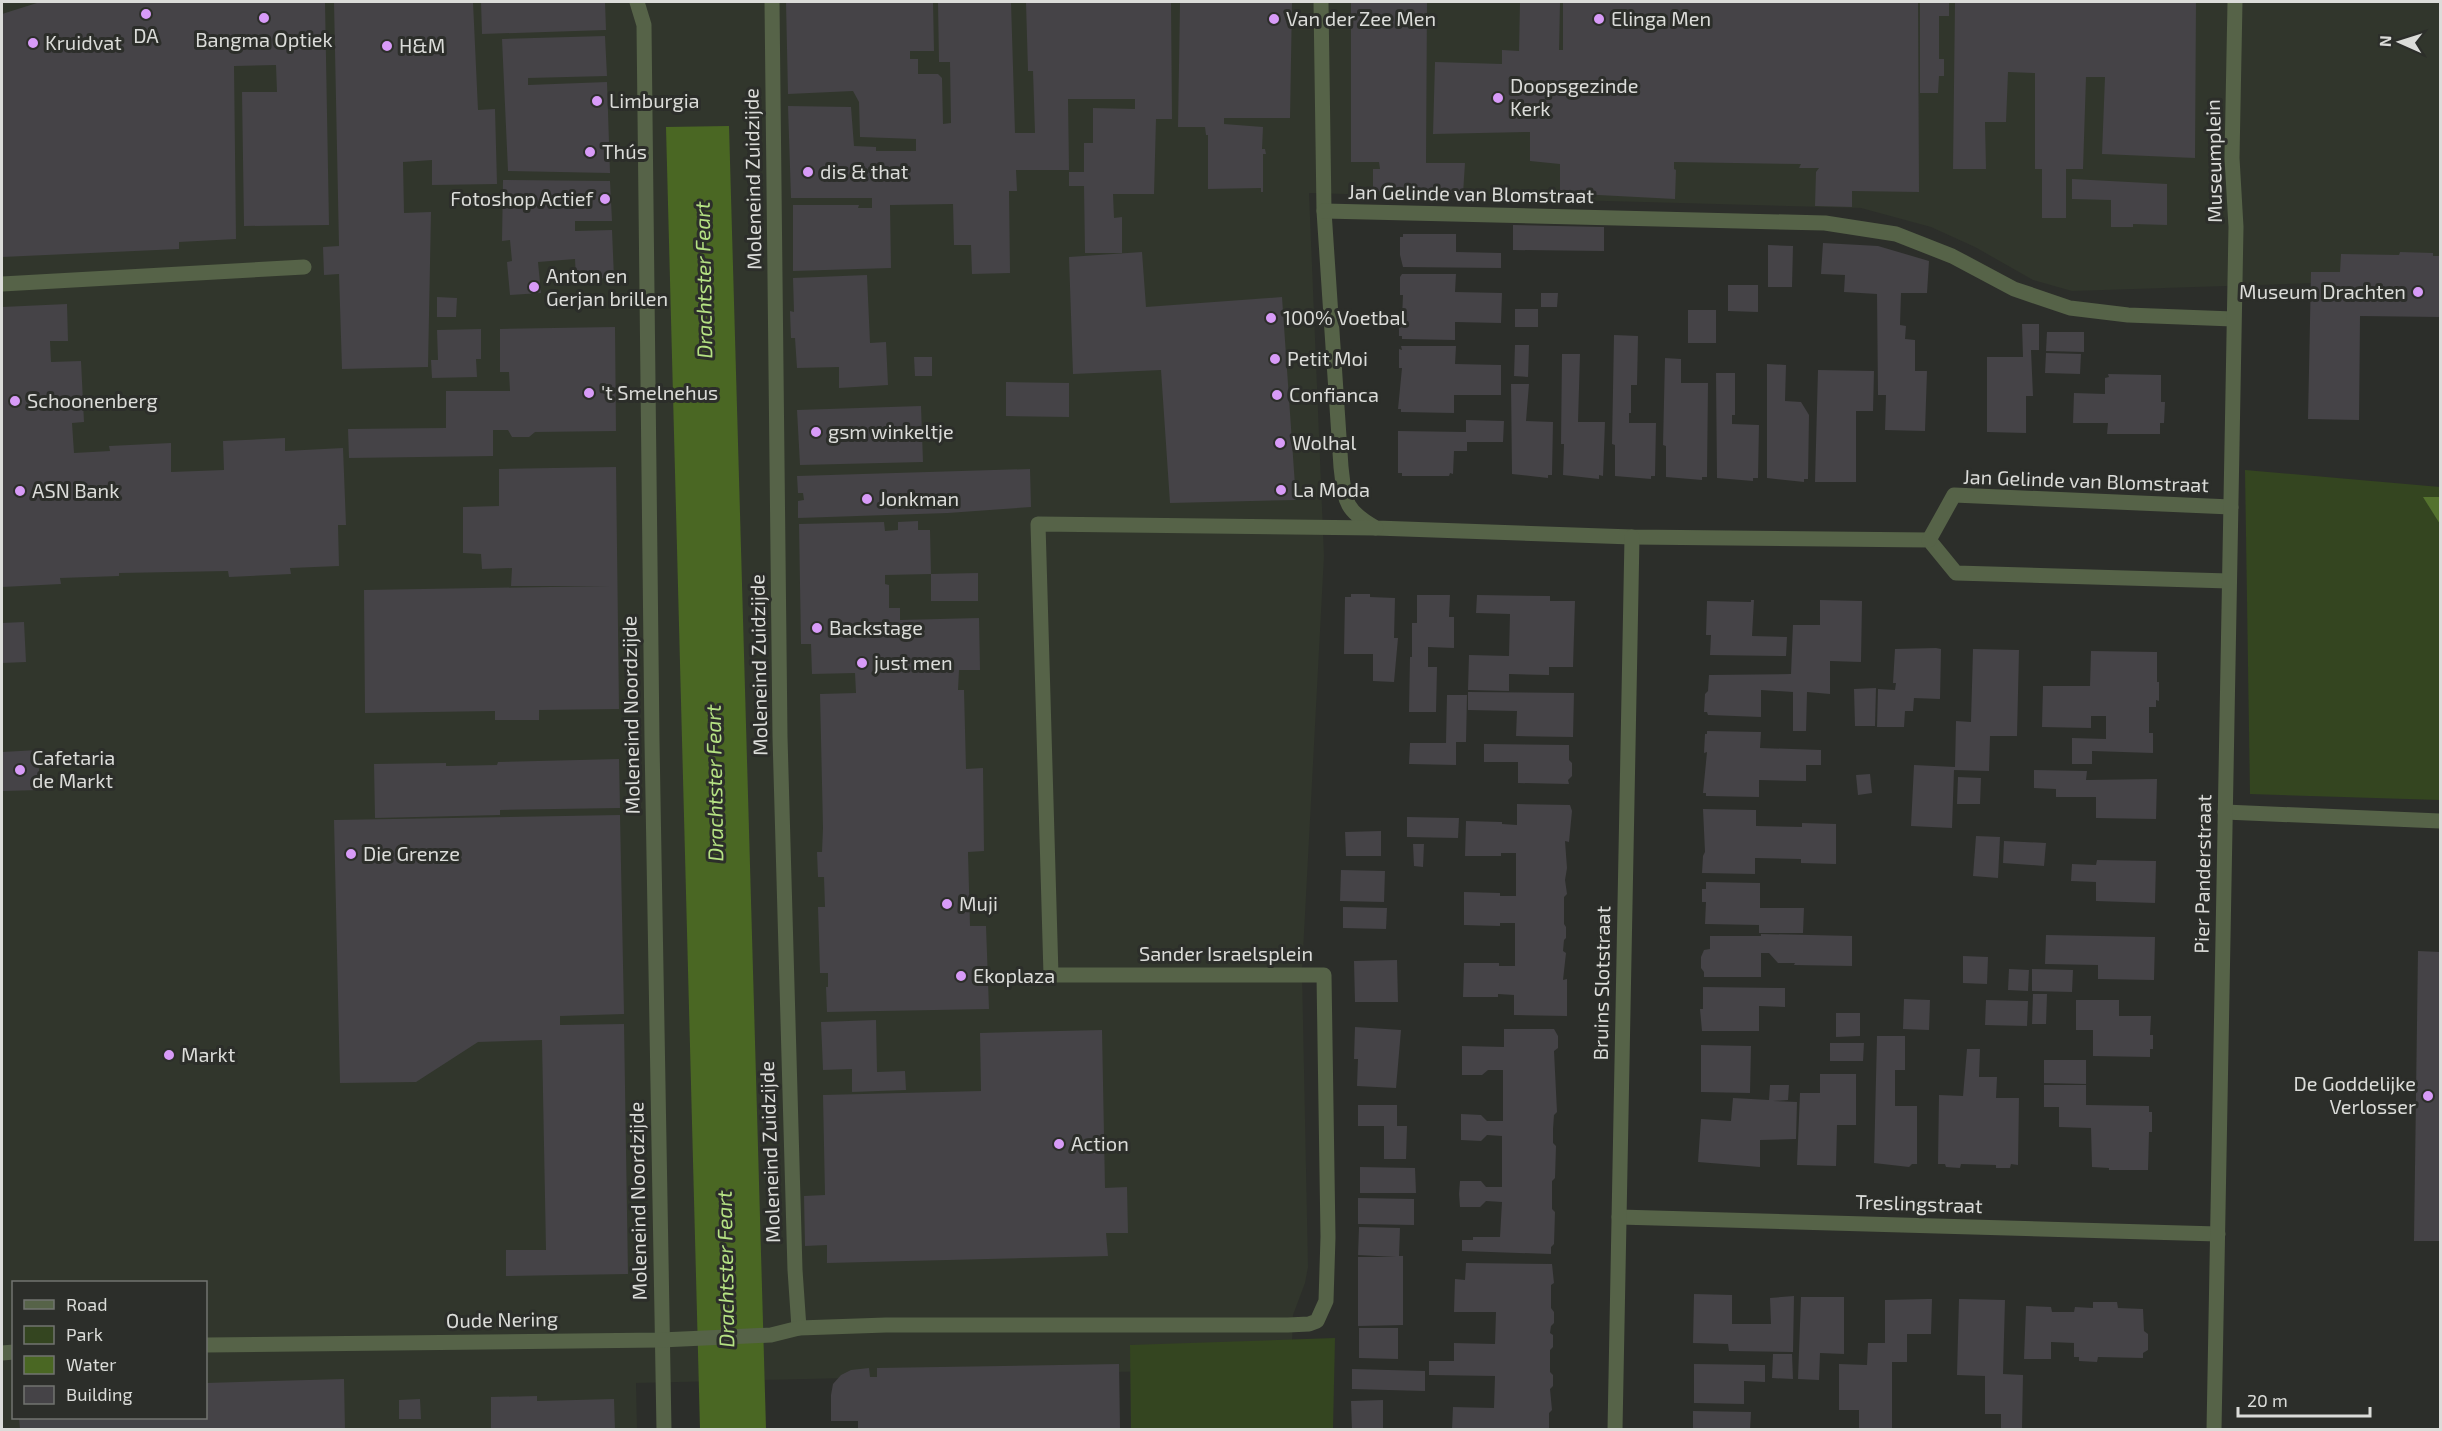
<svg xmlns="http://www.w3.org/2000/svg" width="2442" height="1431" viewBox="0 0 2442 1431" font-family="'Exo 2',sans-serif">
<rect width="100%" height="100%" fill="#2c2e2a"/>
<path fill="#31362c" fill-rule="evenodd" d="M2 2H2440V279L2072 291 2033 280 1975 247 1931 227 1861 208 1309 193 1324 556 1302 971 1308 1267 1305 1283 1293 1315 1292 1345 1245 1369 636 1383 637 1429 2 1430ZM14 1282H206V1418H14Z"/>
<g fill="#344520">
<path d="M2245 470 2440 487V800L2250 794Z"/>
<path d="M1335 1338 1333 1429H1131L1130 1345Z"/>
</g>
<path fill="#54722e" d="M2423 497H2440V524Z"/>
<path fill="#4a6723" d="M729 126 766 1429H700L666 127Z"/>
<g fill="#454347">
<path d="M40 2H325L329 225 244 226 242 92H277L276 65 234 66 236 239 179 242V249L2 257V14Z"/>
<path d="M334 2H473L478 110 495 109 497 184 432 185V160L403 162 404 213 431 212 428 367 342 369 339 274 324 275 323 247 339 246Z"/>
<path d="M481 2H605L606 30 482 34Z"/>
<path d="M786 2H933L934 51H910V59H918V74H938L942 78 943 124 951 123 950 62H939L938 2H1011L1015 133H1035L1033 71H1028L1026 2H1171L1172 119H1156L1154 194H1113L1114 218 1122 217V253H1085L1084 186H1069V172H1084V143H1093V108L1135 109V99H1068L1069 170H1016L1017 191H1009L1010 273 972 274 971 245H954L953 204 890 205 891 268 793 271V205H859L858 208H872V198H791L788 106 851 107 854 146 876 147V151H941H916V139L860 137 859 102 853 91 788 94Z"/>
<path d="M1180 2H1292L1290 118H1224V124L1263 127 1262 149H1265L1266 154H1263V192H1261V188L1208 189V135H1206L1205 127H1178Z"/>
<path d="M1351 2H1427L1426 163H1465L1463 194 1373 191V169H1380L1379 162H1351Z"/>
<path d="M1520 2H1560L1559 50H1563V2H1918L1919 192 1852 191V207L1815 206 1816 172 1819 168H1799L1801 164 1674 162V169L1676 170 1675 199 1560 193V164L1530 161V132L1433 134 1435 62 1502 64V50L1519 51Z"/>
<path d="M1920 2H1949V16H1939V59H1944V76H1939L1938 93H1920Z"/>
<path d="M1955 2H2196L2195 158 2102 154 2105 77H2086L2083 169H2066V218H2042V169H2035V73L2008 72 2006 122H1985L1986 169H1953Z"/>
<path d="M605 36 607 76 528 78V85L607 82 610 173 508 171 502 39Z"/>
<path d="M2072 179 2167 184V225L2133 224V227H2111V200L2072 199Z"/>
<path d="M503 180 610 181 612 221H575V231L612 230 614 278 576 279 575 259 538 262 541 293 510 295 507 262 512 261 510 240 502 241Z"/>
<path d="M1513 225 1604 227V251L1513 250Z"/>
<path d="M1403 234H1456V252L1501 253V268L1403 267 1400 255V237H1403Z"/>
<path d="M1823 243 1878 246 1929 261 1927 293H1901L1900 325 1906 326 1905 339 1915 340V371H1927L1925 431 1885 430 1886 395H1878L1877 294 1844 292 1845 275 1821 274Z"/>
<path d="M1768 245 1793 246 1792 287H1768Z"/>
<path d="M1142 252 1146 307 1282 297 1296 500 1170 503 1161 370 1073 374 1069 257Z"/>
<path d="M2400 252 2433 253V256H2440V317L2360 316 2359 420 2308 419 2311 272H2340L2341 254 2399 255Z"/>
<path d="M1402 274H1456L1455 292 1502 293 1501 323 1455 322V340L1402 339V336H1399V318H1402L1403 295H1400V277Z"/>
<path d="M867 275 870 343 886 342 888 385 839 388V367L797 368 795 338H791L790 311 794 312 793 278Z"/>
<path d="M1728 285H1758V312L1728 311Z"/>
<path d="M1541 293H1558L1557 307H1541Z"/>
<path d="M437 297 457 298 456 317H437Z"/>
<path d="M67 304 68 341H50L51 362 81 361 84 422 72 423 74 453 110 451 109 446 171 443V472L224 470 223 441 285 438V451L343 448 346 525H338L339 566 290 568 291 574 229 577 228 571 119 573V576L60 578 61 584 2 587V307Z"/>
<rect x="1515" y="309" width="23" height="18"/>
<rect x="1688" y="310" width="28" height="33"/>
<path d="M2022 324H2039V350H2031L2033 396H2026V433L1987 432V357H2023Z"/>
<path d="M615 327 616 431 535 432 529 437H512L508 430H493V456L349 458 348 429 446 428V391H510L509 372H500V329Z"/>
<path d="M481 329V359H476L477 377 432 378 431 360H438L437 330Z"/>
<path d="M2047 332H2084V352L2046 351Z"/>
<path d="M1614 335 1638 336 1637 385H1631V413H1629V423H1656L1655 476H1651V479L1615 476V445L1612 444Z"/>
<path d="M1515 345H1529L1528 377 1514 376Z"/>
<path d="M1401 346H1456L1455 364 1501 365V395H1454V413L1401 412V409H1398L1402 368H1399V349L1402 350Z"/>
<path d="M2046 353 2081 354 2080 374 2045 373Z"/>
<path d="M1562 354H1580L1578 422H1605L1603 476 1599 475V479L1563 475 1564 444H1561Z"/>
<path d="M914 357H932V376H915Z"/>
<path d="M1665 358 1681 359V383H1708L1707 477H1702V480L1666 477V446L1663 445Z"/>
<path d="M1767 364 1786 365 1785 401 1801 402 1809 415 1808 479H1804V482L1767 478Z"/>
<path d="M1818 370 1874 371 1873 411H1856V482H1815Z"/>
<path d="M1716 373H1735V415H1732V424L1759 425 1758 478H1753V481L1717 478Z"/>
<path d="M2108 374 2161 375V402H2165L2164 423H2160V434H2107L2108 423H2073L2074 393 2105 394V378L2109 377Z"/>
<path d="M1006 382 1069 383V417L1006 416Z"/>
<path d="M1511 384H1529L1526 421 1553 422 1552 475H1548V478L1512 474Z"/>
<path d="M921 406 923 462 800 465 797 410Z"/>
<path d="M1466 420 1504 421 1503 442H1467V451H1454L1453 474 1450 473 1449 476H1402V473H1398V431L1466 432Z"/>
<path d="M616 467 619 709 539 710V720H495V711L365 713 364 590 609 586H511L512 568 482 569 481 554 463 553V507L499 506V469Z"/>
<path d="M1030 469 1031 507 948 513 798 518V501L804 500 803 493H798L797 476Z"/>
<path d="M918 521V530H930L931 574 885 575V584L889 585V608H900V620L979 618 980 670H959L958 690H964L966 769 983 768 984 851 968 852 970 926H986L989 1009 827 1012 826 987H828V973H820L818 907H825L824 877H818L817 852H822L823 828 820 694 856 693 855 673 812 674 811 644H801L799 524 884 522 885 531 898 530V522Z"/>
<path d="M978 573V601H931V574Z"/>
<path d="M1351 594H1370V597L1395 598 1394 638H1398L1394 682 1373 681V654H1344L1345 597H1351Z"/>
<path d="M1417 595H1450L1449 617H1454V648L1428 647V667H1437L1436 712H1409L1410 657H1412V623H1417Z"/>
<path d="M1477 595 1550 596V601H1575L1573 667H1549V675L1509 674V691L1468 690 1469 655 1509 656 1510 614 1476 613Z"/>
<path d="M1751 600H1754L1752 636 1787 637 1786 656 1710 655 1711 635H1706L1707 601 1751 602Z"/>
<path d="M1820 600 1862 601 1861 662 1830 661V694L1807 692 1806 731H1793V692L1761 690V717L1708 715 1707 712H1704L1705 694 1708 691 1709 675 1791 674 1793 625H1820Z"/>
<path d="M24 622 26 662 2 663V623Z"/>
<path d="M1936 648 1941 649 1940 699 1914 698 1913 711H1905L1904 727H1877L1878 689 1895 690 1896 683H1893L1895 649Z"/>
<path d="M1973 649 2019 650 2017 736H1990L1989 771 1954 770 1952 828 1911 826 1914 765 1955 767 1956 721 1971 722Z"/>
<path d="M2091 651 2157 652V682H2159V701L2156 700V707H2149V733H2153V753L2092 751V764H2072V738L2106 739V716H2091V728L2042 727 2043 686H2090Z"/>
<path d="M1876 688 1875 726H1855L1854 689Z"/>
<path d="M1468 692 1574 693 1573 737 1516 736 1517 711 1468 710Z"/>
<path d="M1447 695H1467L1466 742H1456V765L1409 764 1410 743H1446Z"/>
<path d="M1707 731 1761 732 1760 748 1821 750V765H1806V781L1759 780V797L1706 796V793H1703L1707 752 1704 753 1705 734H1707Z"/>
<path d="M1484 744 1569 745V760L1572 763V776L1568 780 1569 784 1518 783V762H1484Z"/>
<path d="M38 750 40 790 2 791V752Z"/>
<path d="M619 759 620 808 500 810V815L375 818 374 764 446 763V766L497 765 498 762Z"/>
<path d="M2034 770 2087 771 2086 780 2157 779 2156 819 2096 818V797H2056V789L2034 788Z"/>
<path d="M1870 774 1872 793 1858 795 1856 775Z"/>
<path d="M1958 777 1981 778 1980 804H1957Z"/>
<path d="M1517 804 1570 805 1572 811 1569 842 1565 841 1567 868 1565 880 1567 894 1564 897V924L1566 927V938L1564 940 1563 951 1566 953 1563 980 1567 979V1016L1514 1015V995L1498 994V997H1463L1464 963H1499V966H1515V923H1500V926L1464 925V892L1500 893V896H1516V853H1501V856H1465L1466 821 1502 822V824L1517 825Z"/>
<path d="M1703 809 1756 810V826L1802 827V823L1836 824V864L1801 863V859L1755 858V874L1702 873 1703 856 1705 852Z"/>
<path d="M620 815 624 1014 560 1016V1025L624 1024 628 1274 506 1276V1250H546L542 1040 478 1042 416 1082 340 1083 334 820Z"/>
<path d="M1407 817 1459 818 1458 838 1407 837Z"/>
<path d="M1381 831V856H1346L1345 832Z"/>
<path d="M1976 836 2000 837 1998 878 1973 876Z"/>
<path d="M2004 841 2046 843 2044 866 2003 863Z"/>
<path d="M1413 844H1424L1423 867 1414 866Z"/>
<path d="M2097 860 2156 861 2155 903 2096 901V882L2071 881 2072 864 2096 865Z"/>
<path d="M1341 870 1385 871 1384 902 1340 901Z"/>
<path d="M1706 882 1760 883V908H1804L1803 933H1759V925L1705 924 1706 902H1702V889H1706Z"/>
<path d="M1343 907 1387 908 1386 929 1343 928Z"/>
<path d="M1761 934 1852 936V966L1794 965 1795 963H1778L1769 953H1761V977H1704V972L1701 968V957L1704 950 1710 949V936H1761Z"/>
<path d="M2046 935 2155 937 2154 980 2098 979V965L2045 964Z"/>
<path d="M2418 951 2440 952V1241H2414Z"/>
<path d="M1963 956 1988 957 1987 984 1963 983Z"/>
<path d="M1397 960 1398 1002H1355L1354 961Z"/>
<path d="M2009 969 2029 970 2028 991 2008 990Z"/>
<path d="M2032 969 2073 970 2072 992 2032 991Z"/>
<path d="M1703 987 1785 988V1007L1759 1006V1031H1702L1700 1009H1703Z"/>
<path d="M2033 994H2047L2046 1024H2032Z"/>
<path d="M1904 999 1930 1000 1929 1030 1903 1029Z"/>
<path d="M1986 1000 2028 1001 2027 1026 1985 1025Z"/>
<path d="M2076 1000H2119V1016H2151L2150 1035H2153V1049H2150V1057L2093 1056V1030H2076Z"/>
<path d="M1836 1013H1860V1036L1836 1037Z"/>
<path d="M876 1020 877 1072 905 1071 906 1090 852 1092V1069L823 1070 821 1022Z"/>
<path d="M1355 1027 1401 1030 1396 1088 1357 1086 1358 1059H1354Z"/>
<path d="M1504 1029H1554L1558 1036V1048L1554 1051 1557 1112 1554 1115 1553 1129V1143L1556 1146 1555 1178 1552 1181V1209L1555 1212 1554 1244 1551 1247V1254L1462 1251V1240H1473V1237H1500L1502 1202 1486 1201 1480 1207H1460L1459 1194 1460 1181H1481L1486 1187H1502V1136L1487 1135 1481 1141 1461 1140V1114L1481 1115 1487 1121H1503V1070H1488L1482 1075H1462V1046L1504 1047Z"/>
<path d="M1102 1030 1105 1188 1127 1187 1128 1233H1106L1108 1256 827 1263V1245L805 1246 804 1196 825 1195 823 1095 981 1091 980 1033Z"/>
<path d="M1877 1036H1905V1070H1895V1106H1917V1164H1912L1909 1167 1874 1163Z"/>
<path d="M1830 1043H1864L1863 1061H1830Z"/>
<path d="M1701 1045 1751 1046 1750 1093 1701 1092Z"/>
<path d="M1967 1049H1980L1979 1077H1997L1996 1098H2019L2018 1165 2011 1164 2010 1168H1996V1165L1961 1164 1960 1168 1946 1167 1945 1164H1938L1939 1095 1963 1096Z"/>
<path d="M2044 1060H2086V1084L2044 1083Z"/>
<path d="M1820 1074H1856V1125H1837L1836 1166 1797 1165 1800 1093H1820Z"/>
<path d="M1770 1085H1789L1788 1100 1773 1101 1797 1102 1796 1139 1760 1140V1167L1698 1162 1701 1119 1731 1121 1733 1098 1769 1100Z"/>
<path d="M2044 1085H2086V1105L2149 1106V1112H2152V1132H2149L2148 1170H2109V1168L2092 1167 2091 1128 2059 1127V1107H2044Z"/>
<path d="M1358 1105H1397V1126H1407L1406 1159H1384V1126H1358Z"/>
<path d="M1360 1167 1415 1168 1416 1193H1360Z"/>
<path d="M1358 1198 1414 1199V1225L1358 1224Z"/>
<path d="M1359 1227 1400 1228 1399 1256H1403V1325L1358 1326V1257H1396L1358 1255Z"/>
<path d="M1466 1263 1552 1264 1554 1283 1551 1285V1308L1554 1312V1323L1551 1326 1550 1333 1553 1335V1347L1550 1350V1372L1553 1375V1386L1550 1389 1552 1410 1549 1413V1430H1452L1453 1407 1494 1408 1495 1376 1429 1375V1361H1454V1343L1495 1344 1496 1312H1454L1455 1279 1465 1280Z"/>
<path d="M1694 1294 1732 1295V1324H1771L1770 1298 1794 1296 1793 1352 1729 1351 1728 1344 1693 1343Z"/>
<path d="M1801 1297H1844V1354L1820 1353 1819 1380 1798 1379Z"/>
<path d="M1927 1299H1932L1931 1334H1907V1362H1892V1430H1859V1410H1839V1364L1867 1365 1868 1343H1885V1300Z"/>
<path d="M1959 1299 2005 1300 2003 1374 2023 1375 2022 1430H2001V1414H1985V1376L1957 1375Z"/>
<path d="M2093 1302H2117L2118 1308 2143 1309 2144 1331 2148 1334V1350L2143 1353V1358L2098 1357 2097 1362 2079 1361V1357H2074V1343L2051 1342V1359H2024L2026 1306 2051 1307 2052 1312H2074L2075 1307 2093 1308Z"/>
<path d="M1359 1328H1398V1359L1359 1358Z"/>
<path d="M1773 1354H1792L1793 1379 1772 1378Z"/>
<path d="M1119 1364 1120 1430H858V1421H831V1395L833 1384 841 1375 851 1370 869 1368 870 1377H877V1368Z"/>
<path d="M1694 1364 1765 1365V1382L1744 1381V1404L1694 1403Z"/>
<path d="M1352 1369 1425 1371V1391L1352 1389Z"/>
<path d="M344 1379 345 1430H20L19 1418H206V1383Z"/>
<path d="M537 1396V1401L614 1399 615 1430H491V1397Z"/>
<path d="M420 1399 421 1419H399V1400Z"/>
<path d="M1383 1400V1430H1352L1351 1401Z"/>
<path d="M1693 1411 1751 1412 1750 1430H1693Z"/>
</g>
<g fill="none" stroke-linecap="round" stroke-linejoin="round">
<g stroke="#566348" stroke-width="15">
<path d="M637 2 644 25 652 741 664 1430"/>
<path d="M772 2 780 737 795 1270 799 1328"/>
<path d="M1321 2 1324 211 1341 467C1345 501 1344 510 1376 528L1632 537 1929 540 1956 573 2229 581"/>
<path d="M1324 211 1825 223 1896 234 1952 256 2014 289 2070 308 2128 315 2233 319"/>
<path d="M2 284 304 267"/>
<path d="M1929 540 1954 495 2231 507"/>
<path d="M2225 812 2440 821"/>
<path d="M1619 1217 2218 1234"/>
<path d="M206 1345 661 1340 771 1335 799 1328 886 1325H1288L1309 1324 1317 1321 1326 1301 1328 1237 1324 975H1051L1038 524 1376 528"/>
<path d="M2 1353 14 1352"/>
<path d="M1615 1430 1632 537"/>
<path d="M2214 1430 2236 227 2232 158 2235 2"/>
</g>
</g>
<g fill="#d89bf8" stroke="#2c2e2a" stroke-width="2">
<circle cx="146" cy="14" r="6"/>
<circle cx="264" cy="18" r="6"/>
<circle cx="1274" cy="19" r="6"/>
<circle cx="1599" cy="19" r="6"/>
<circle cx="33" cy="43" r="6"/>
<circle cx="387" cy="46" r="6"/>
<circle cx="1498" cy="98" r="6"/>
<circle cx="597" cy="101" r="6"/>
<circle cx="590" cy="152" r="6"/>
<circle cx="808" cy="172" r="6"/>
<circle cx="605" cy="199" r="6"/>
<circle cx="534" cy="287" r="6"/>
<circle cx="2418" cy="292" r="6"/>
<circle cx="1271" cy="318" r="6"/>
<circle cx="1275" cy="359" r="6"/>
<circle cx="589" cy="393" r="6"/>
<circle cx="1277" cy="395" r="6"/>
<circle cx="15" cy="401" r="6"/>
<circle cx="816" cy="432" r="6"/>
<circle cx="1280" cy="443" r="6"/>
<circle cx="1281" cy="490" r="6"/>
<circle cx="20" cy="491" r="6"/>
<circle cx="867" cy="499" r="6"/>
<circle cx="817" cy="628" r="6"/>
<circle cx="862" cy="663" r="6"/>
<circle cx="20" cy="770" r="6"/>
<circle cx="351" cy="854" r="6"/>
<circle cx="947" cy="904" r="6"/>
<circle cx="961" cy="976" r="6"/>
<circle cx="169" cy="1055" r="6"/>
<circle cx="2428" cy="1096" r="6"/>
<circle cx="1059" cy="1144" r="6"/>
</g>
<g text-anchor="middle" stroke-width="6" stroke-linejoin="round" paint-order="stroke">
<g font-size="20" fill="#dbdcd9" stroke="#2c2e2a" text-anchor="start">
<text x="1286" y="26">Van der Zee Men</text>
<text x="1611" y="26">Elinga Men</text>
<text x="146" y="43" text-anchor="middle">DA</text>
<text x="264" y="47" text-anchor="middle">Bangma Optiek</text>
<text x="45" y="50">Kruidvat</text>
<text x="399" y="53">H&amp;M</text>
<text x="1510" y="93">Doopsgezinde<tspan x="1510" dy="23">Kerk</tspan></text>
<text x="609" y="108">Limburgia</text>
<text x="602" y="159">Thús</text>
<text x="820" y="179">dis &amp; that</text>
<text x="593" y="206" text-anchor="end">Fotoshop Actief</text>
<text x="546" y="283">Anton en<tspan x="546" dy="23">Gerjan brillen</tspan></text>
<text x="2406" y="299" text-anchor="end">Museum Drachten</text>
<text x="1283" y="325">100% Voetbal</text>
<text x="1287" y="366">Petit Moi</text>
<text x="601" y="400">'t Smelnehus</text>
<text x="1289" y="402">Confianca</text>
<text x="27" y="408">Schoonenberg</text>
<text x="828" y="439">gsm winkeltje</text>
<text x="1292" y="450">Wolhal</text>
<text x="1293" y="497">La Moda</text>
<text x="32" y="498">ASN Bank</text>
<text x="879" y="506">Jonkman</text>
<text x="829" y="635">Backstage</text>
<text x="874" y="670">just men</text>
<text x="32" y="765">Cafetaria<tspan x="32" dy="23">de Markt</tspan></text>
<text x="363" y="861">Die Grenze</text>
<text x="959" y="911">Muji</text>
<text x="973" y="983">Ekoplaza</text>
<text x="181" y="1062">Markt</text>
<text x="2416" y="1091" text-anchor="end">De Goddelijke<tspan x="2416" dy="23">Verlosser</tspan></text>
<text x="1071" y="1151">Action</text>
</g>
<g font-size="20" fill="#dbdcd9" stroke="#2c2e2a">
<text transform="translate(2214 161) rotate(-91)" y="7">Museumplein</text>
<text transform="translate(753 179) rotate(-91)" y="7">Moleneind Zuidzijde</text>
<text transform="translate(1471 194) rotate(1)" y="7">Jan Gelinde van Blomstraat</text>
<text transform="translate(2086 481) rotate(2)" y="7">Jan Gelinde van Blomstraat</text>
<text transform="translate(759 665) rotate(-91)" y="7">Moleneind Zuidzijde</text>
<text transform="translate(631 715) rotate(-91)" y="7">Moleneind Noordzijde</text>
<text transform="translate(2203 874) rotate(-89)" y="7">Pier Panderstraat</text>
<text x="1226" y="961">Sander Israelsplein</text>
<text transform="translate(1602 983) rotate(-89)" y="7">Bruins Slotstraat</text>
<text transform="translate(770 1152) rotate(-92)" y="7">Moleneind Zuidzijde</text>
<text transform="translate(638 1201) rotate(-91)" y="7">Moleneind Noordzijde</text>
<text transform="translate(1919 1204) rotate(2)" y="7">Treslingstraat</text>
<text transform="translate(502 1320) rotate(-1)" y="7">Oude Nering</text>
</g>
<g font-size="21" font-style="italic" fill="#b5e283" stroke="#2c2e2a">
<text transform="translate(704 280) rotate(-91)" y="7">Drachtster Feart</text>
<text transform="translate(715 783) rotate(-91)" y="7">Drachtster Feart</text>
<text transform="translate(726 1269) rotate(-91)" y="7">Drachtster Feart</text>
</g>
</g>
<rect width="2442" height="1431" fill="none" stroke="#dbdcd9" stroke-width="6"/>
<rect x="12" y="1281" width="195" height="138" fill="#2c2e2a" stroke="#727470" stroke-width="1.5"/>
<rect x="24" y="1300" width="30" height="9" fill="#566348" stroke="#727470" stroke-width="1.5"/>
<text x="66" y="1311" font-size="18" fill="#dbdcd9">Road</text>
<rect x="24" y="1326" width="30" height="18" fill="#344520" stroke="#727470" stroke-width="1.5"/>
<text x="66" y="1341" font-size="18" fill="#dbdcd9">Park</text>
<rect x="24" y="1356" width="30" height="18" fill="#4a6723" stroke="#727470" stroke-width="1.5"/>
<text x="66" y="1371" font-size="18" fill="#dbdcd9">Water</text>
<rect x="24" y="1386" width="30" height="18" fill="#454347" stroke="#727470" stroke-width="1.5"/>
<text x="66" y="1401" font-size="18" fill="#dbdcd9">Building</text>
<g transform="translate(2400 42) rotate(273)" stroke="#2c2e2a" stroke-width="4.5" paint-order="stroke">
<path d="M0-4.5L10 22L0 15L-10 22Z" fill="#dbdcd9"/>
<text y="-9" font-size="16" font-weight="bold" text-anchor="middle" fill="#dbdcd9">N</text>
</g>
<path d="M2238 1407v9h132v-9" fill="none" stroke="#dbdcd9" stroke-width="3"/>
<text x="2247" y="1407" font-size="18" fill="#dbdcd9" stroke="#2c2e2a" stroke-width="4.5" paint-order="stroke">20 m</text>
</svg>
